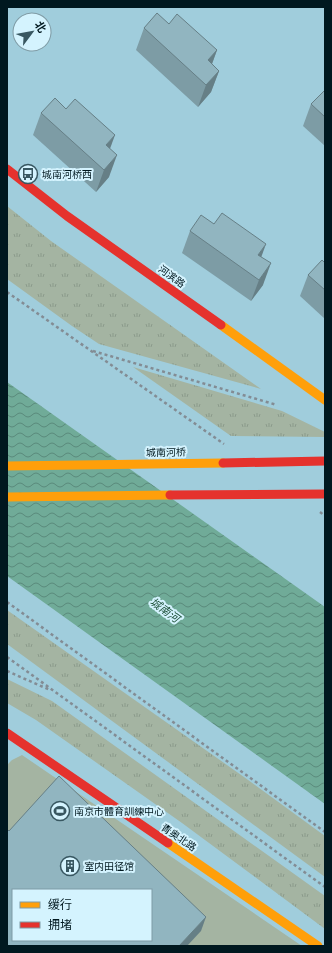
<svg xmlns="http://www.w3.org/2000/svg" width="332" height="953" viewBox="0 0 332 953" font-family="'Noto Serif','Noto Sans SC',serif">
<defs>
<pattern id="grass-tufts" width="24" height="20" patternUnits="userSpaceOnUse"><rect width="24" height="20" fill="#a4b4a2"/><path d="M3 7l-1-3M5 7V3M7 7l1-3M15 17l-1-3M17 17v-4M19 17l1-3" fill="none" stroke="#8b9a8b"/></pattern>
<pattern id="water-waves" width="16" height="10" patternUnits="userSpaceOnUse"><rect width="16" height="10" fill="#70ab98"/><path d="M0 5q4-4 8 0t8 0" fill="none" stroke="#5a8a7b"/></pattern>
</defs>
<rect width="100%" height="100%" fill="#a0cddc"/>
<g fill="url(#grass-tufts)">
<path d="M7 206 51 241 261 389 99 344 72 326 7 279Z"/>
<path d="M133 367 282 411 325 432V437L231 436Z"/>
<path d="M7 610 244 777 325 836V877L7 644Z"/>
<path d="M7 679 52 701 325 896V929L182 823 36 720 7 703Z"/>
</g>
<path fill="#a4b4a2" fill-rule="evenodd" d="M22 755 302 946H7V765L12 760ZM13 890H151V940H13Z"/>
<path fill="url(#water-waves)" d="M7 382 325 607V804L7 576Z"/>
<g fill="none" stroke-linecap="round" stroke-linejoin="round">
<g stroke="#838c94" stroke-width="2.5" stroke-dasharray="3 3" stroke-linecap="butt">
<path d="M7 292 224 444"/>
<path d="M93 351 277 405"/>
<path d="M320 512 325 516"/>
<path d="M7 602 325 832"/>
<path d="M7 657 325 887"/>
<path d="M7 671 50 690"/>
</g>
<g stroke="#ff9f0a" stroke-width="9">
<path d="M221 325 325 400"/>
<path d="M168 843 318 946"/>
</g>
<g stroke="#e5322d" stroke-width="9">
<path d="M7 169 67 216 221 325"/>
<path d="M7 733 168 843"/>
</g>
<g stroke="#ff9f0a" stroke-width="9">
<path d="M7 466 223 463"/>
<path d="M7 497 170 495"/>
</g>
<g stroke="#e5322d" stroke-width="9">
<path d="M223 463 325 461"/>
<path d="M170 495 325 494"/>
</g>
</g>
<g fill="#7d9ca5">
<path d="M169 24 217 50 212 64 219 71 211 92 198 107 136 50 144 28Z"/>
<path d="M325 90V146L303 126 311 104Z"/>
<path d="M41 113 110 149 109 177 96 192 33 135Z"/>
<path d="M214 224 261 257 263 285 251 301 182 253 190 231Z"/>
<path d="M325 263V319L300 296 308 275Z"/>
</g>
<g fill="#667f86">
<path d="M217 50 209 72 208 60Z"/>
<path d="M219 71 211 92 198 107 206 85Z"/>
<path d="M115 135 107 157 106 145Z"/>
<path d="M117 155 109 177 96 192 104 170Z"/>
<path d="M266 244 258 266V255Z"/>
<path d="M271 263 263 285 251 301 259 280Z"/>
<path d="M206 917 201 931 187 946H179Z"/>
</g>
<g fill="#91b5c0" stroke="#667f86" fill-rule="evenodd">
<path d="M157 13 169 24 177 14 217 50 208 60 219 71 206 85 144 28Z"/>
<path d="M325 90V117L311 104Z"/>
<path d="M55 98 66 109 75 99 115 135 106 145 117 155 104 170 41 113Z"/>
<path d="M222 213 266 244 258 255 271 263 259 280 190 231 201 215 214 224Z"/>
<path d="M322 260 325 263V290L308 275Z"/>
<path d="M59 776 206 917 179 946H7V829L9 831ZM13 890H151V940H13Z"/>
</g>
<defs>
<g id="bus-ring" transform="scale(1)"><circle r="9.5" fill="#d4f3fe" stroke="#385761" stroke-width="1.5"/><path d="M-5-6H5V4H4V6H2V4H-2V6H-4V4H-5ZM-3.5-4V0h7V-4ZM-3.5 1.2v1.5H-2V1.2ZM2 1.2v1.5H3.5V1.2Z" fill="#385761"/></g>
<g id="stadium-ring" transform="scale(1)"><circle r="9.5" fill="#d4f3fe" stroke="#385761" stroke-width="1.5"/><path d="M0-5a6.5 5 0 1 0 0 10a6.5 5 0 1 0 0-10ZM-3.5-1.8h7v3.6h-7Z" fill="#385761"/></g>
<g id="building-ring" transform="scale(1)"><circle r="9.5" fill="#d4f3fe" stroke="#385761" stroke-width="1.5"/><path d="M-4-6H4V6H1V3H-1V6H-4ZM-2.5-4.3h1.7v1.8h-1.7ZM.8-4.3h1.7v1.8H.8ZM-2.5-1h1.7V.8h-1.7ZM.8-1h1.7V.8H.8Z" fill="#385761"/></g>
</defs>
<g fill-rule="evenodd">
<use href="#bus-ring" x="28" y="174"/>
<use href="#stadium-ring" x="60" y="811"/>
<use href="#building-ring" x="70" y="866"/>
</g>
<g text-anchor="middle" stroke-width="4" stroke-linejoin="round" paint-order="stroke">
<g font-size="10" fill="#00181f" stroke="#d4f3fe" text-anchor="start">
<text x="42" y="178">城南河桥西</text>
<text x="74" y="815">南京市體育訓練中心</text>
<text x="84" y="870">室内田径馆</text>
</g>
<g font-size="10" fill="#00181f" stroke="#d4f3fe">
<text transform="translate(172 276) rotate(36)" y="4">河滨路</text>
<text transform="translate(166 452) rotate(-1)" y="4">城南河桥</text>
<text transform="translate(179 837) rotate(34)" y="4">青奥北路</text>
</g>
<g font-size="11" font-style="italic" fill="#1e5139" stroke="#d4f3fe">
<text transform="translate(165 610) rotate(36)" y="4">城南河</text>
</g>
</g>
<rect width="332" height="953" fill="none" stroke="#00181f" stroke-width="16"/>
<rect x="12" y="889" width="140" height="52" fill="#d4f3fe" stroke="#7f9ba5"/>
<rect x="20" y="902" width="20" height="6" fill="#ff9f0a" stroke="#7f9ba5"/>
<text x="48" y="909" font-size="12" fill="#00181f">缓行</text>
<rect x="20" y="922" width="20" height="6" fill="#e5322d" stroke="#7f9ba5"/>
<text x="48" y="929" font-size="12" fill="#00181f">拥堵</text>
<g transform="translate(32 32) rotate(58)"><circle r="19" fill="#d4f3fe" stroke="#7f9ba5"/>
<path d="M0-3L7 15L0 10L-7 15Z" fill="#385761"/>
<text y="-6" font-size="11" font-weight="bold" text-anchor="middle" fill="#00181f">北</text>
</g>
</svg>
